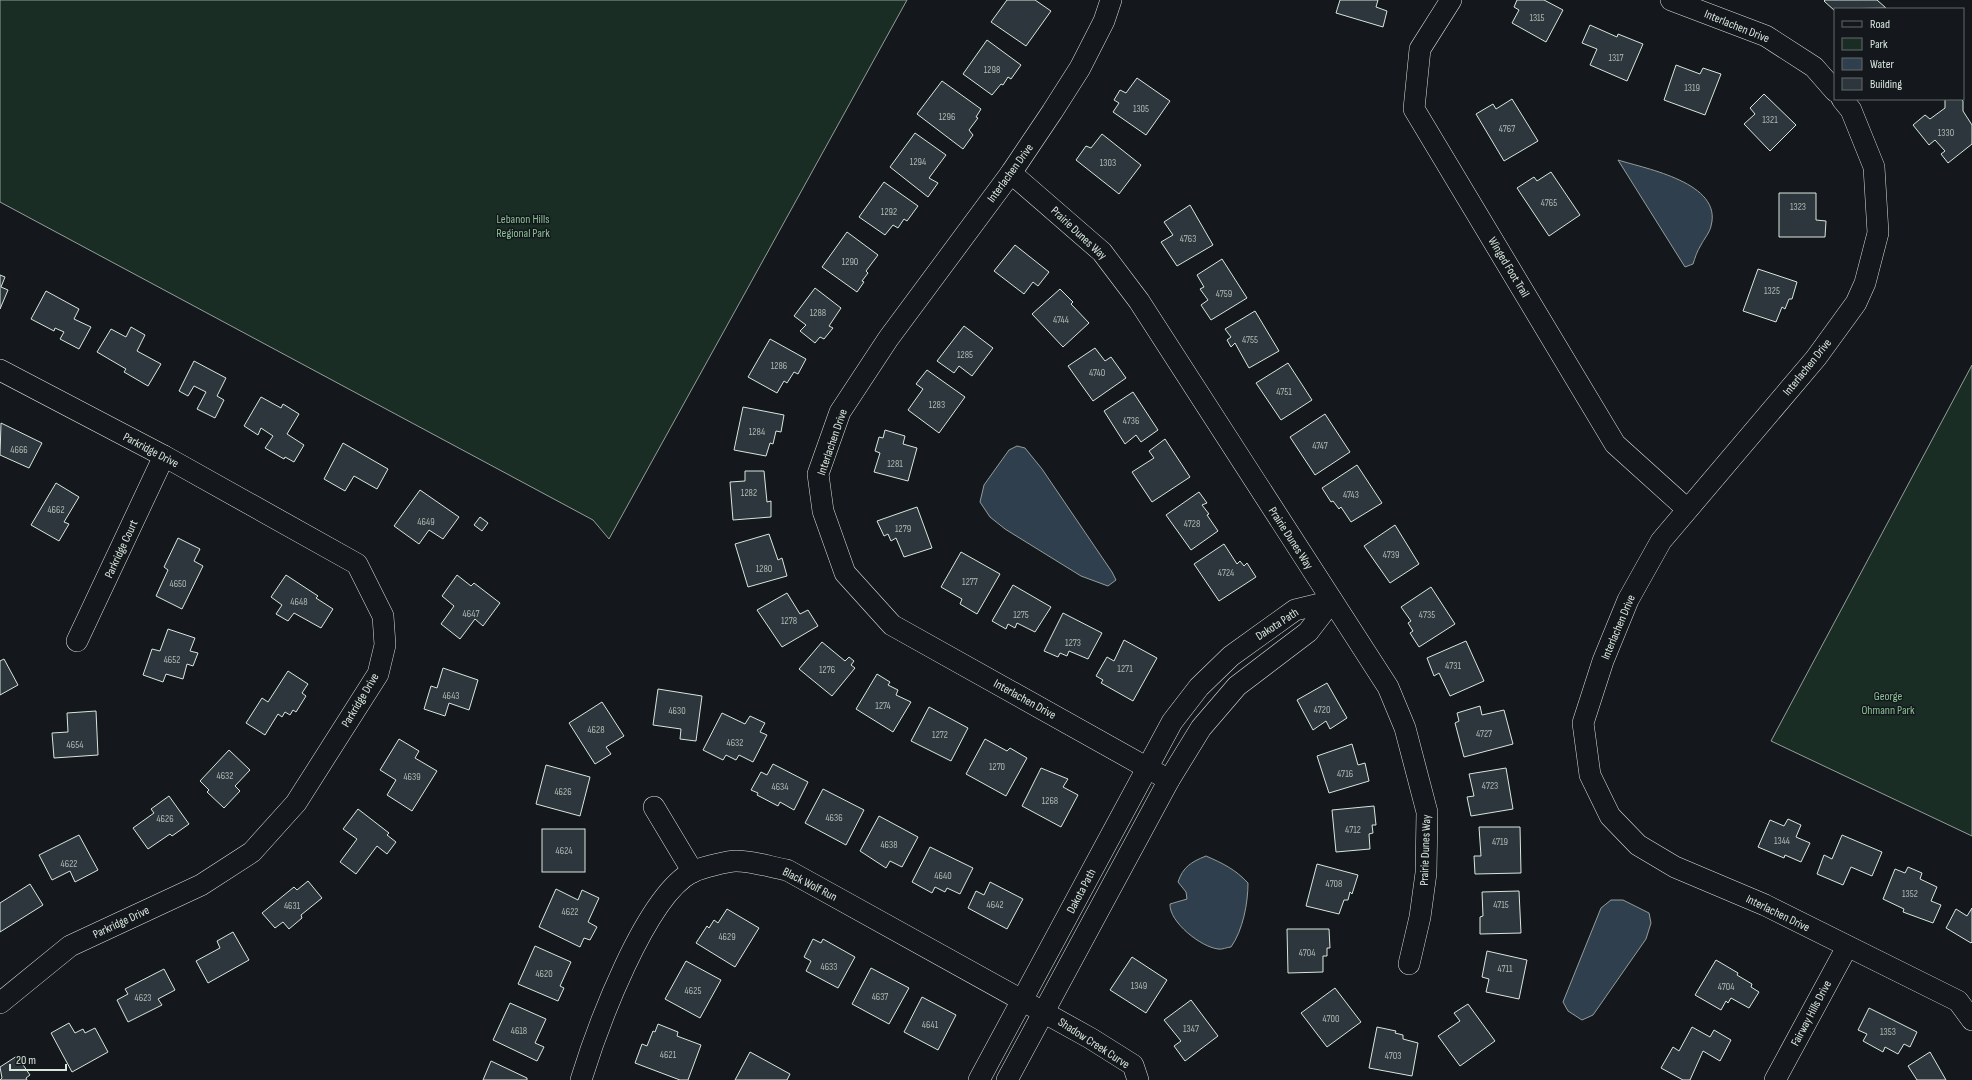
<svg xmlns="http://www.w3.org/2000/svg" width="1972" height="1080" viewBox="0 0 1972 1080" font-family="'Sofia Sans Condensed',sans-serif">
<rect width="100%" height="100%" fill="#14181c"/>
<g fill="#1a2d24" stroke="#939e99">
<path d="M0 0H907L609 539 593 520 0 202Z"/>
<path d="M1972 365V836L1771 741Z"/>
</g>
<g fill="#2f3f4d" stroke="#939e99">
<path d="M1618 160C1647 169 1723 183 1711 226 1710 232 1704 239 1701 245 1697 251 1695 258 1693 264L1685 267Z"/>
<path d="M1017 446 1025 448 1042 469 1112 572 1116 580 1108 586 1081 576 1005 529 990 517 980 502 984 485 1009 450Z"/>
<path d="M1206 856C1222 863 1235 869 1248 883 1248 903 1243 930 1231 947 1227 947 1222 950 1218 949 1201 947 1169 922 1170 904L1187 899 1186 892 1178 882C1183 867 1191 862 1206 856Z"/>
<path d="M1611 900H1623L1649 913 1651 923 1646 939 1593 1015 1582 1020 1568 1011 1563 1002 1601 908Z"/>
</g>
<g fill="#2c363c" stroke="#d8e6dc">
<path d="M1007 0H1035L1051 11 1026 46 991 22Z"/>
<path d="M1340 0H1378L1376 7 1387 11 1383 27 1336 13Z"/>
<path d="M1517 0H1544L1563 10 1546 42 1512 23 1519 10 1514 7Z"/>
<path d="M1825 0H1877L1886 8 1835 9V11L1824 1Z"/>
<path d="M1590 25 1617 37 1618 34 1643 44 1627 81 1590 65 1597 49 1582 43Z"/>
<path d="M987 40 1021 65 1011 79 1008 77 1003 85 1001 84 992 95 963 74Z"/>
<path d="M1676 65 1700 74 1703 68 1721 74 1705 115 1664 100Z"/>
<path d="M1137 78 1170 101 1146 135 1113 112 1119 103 1114 100 1120 90 1126 93Z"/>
<path d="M942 81 981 109 976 117 978 118 969 130 973 135 963 149 917 114Z"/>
<path d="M1764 94 1796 125 1770 151 1744 124 1755 114 1750 108Z"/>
<path d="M1512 99 1538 141 1504 161 1476 114 1493 104 1496 109Z"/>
<path d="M1945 99H1961L1963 101V111L1972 125V144L1948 163 1941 154 1945 151 1935 140 1929 145 1913 125 1925 115 1930 119 1945 108Z"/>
<path d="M915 133 946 155 929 178 938 183 928 197 890 167Z"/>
<path d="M1102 134 1141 165 1119 194 1076 160 1086 146 1091 148Z"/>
<path d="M1551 172 1580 215 1549 236 1517 188 1534 177 1537 181Z"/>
<path d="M884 182 918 206 907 221 904 219 898 228 893 225 885 235 859 217Z"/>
<path d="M1779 193H1816V220L1826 221 1825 237H1779Z"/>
<path d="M1190 205 1213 245 1177 266 1161 242 1173 235 1164 222Z"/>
<path d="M847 232 878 255 866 271 868 273 862 281 864 282 857 292 822 267Z"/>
<path d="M1015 245 1049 272 1038 286 1033 282 1024 294 994 271Z"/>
<path d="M1222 259 1247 298 1211 320 1201 305 1208 300 1200 289 1204 287 1197 275Z"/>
<path d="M1758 269 1797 282 1792 299H1789L1785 309 1782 307 1776 322 1743 311Z"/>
<path d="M0 275 5 277 1 287 8 290 0 309Z"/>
<path d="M815 288 841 308 829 326 833 328 824 339 820 337 815 343 800 331 806 325 794 316Z"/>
<path d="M1060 289 1073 302 1071 304 1089 323 1063 347 1032 314Z"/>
<path d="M46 291 79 309 74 319 91 327 79 349 60 339 64 332 55 328 54 331 31 319Z"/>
<path d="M1255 311 1279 351 1249 368 1235 343 1231 347 1227 340 1231 337 1225 329Z"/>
<path d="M964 326 993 348 972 376 959 366 954 373 937 361Z"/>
<path d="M131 327 145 335 137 351 161 364 148 386 124 372 126 369 97 352 111 329 126 337Z"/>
<path d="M770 339 806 359 798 374 794 372 787 383 784 381 777 393 748 377Z"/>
<path d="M1095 348 1105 361 1111 357 1126 378 1093 401 1068 366Z"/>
<path d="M194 361 226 378 217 396 224 400 215 418 197 409 206 392 194 386 188 396 179 391Z"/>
<path d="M1288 363 1312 400 1281 420 1256 383Z"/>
<path d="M927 370 965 397 939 433 908 410 923 389 916 384Z"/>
<path d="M1133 392 1158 430 1141 442 1136 435 1125 444 1104 411Z"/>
<path d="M261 397 281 408 283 404 299 414 287 434 304 445 294 462 285 457 284 459 265 448 273 436 261 428 258 435 244 426Z"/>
<path d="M743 407 784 415 781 432 776 431 773 444 770 443 766 456 734 450Z"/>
<path d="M1325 414 1350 452 1315 475 1290 437Z"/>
<path d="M1 423 42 443 29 468 0 455Z"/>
<path d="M885 430 905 436 903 444 917 448 908 481 874 472 880 453 875 451 879 437 883 438Z"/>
<path d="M1165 439 1190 477 1152 502 1132 472 1154 458 1149 451Z"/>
<path d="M343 443 388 469 377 489 354 476 345 491 324 479Z"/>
<path d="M1357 465 1382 503 1351 522 1341 507 1339 509 1333 501 1331 502 1322 488Z"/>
<path d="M745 471H764L767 502 771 501V517L733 520 730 482 745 481Z"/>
<path d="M56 483 79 497 64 522 69 524 59 541 31 525Z"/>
<path d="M420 490 459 517 443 539 429 530 419 544 394 526Z"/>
<path d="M1199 492 1207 503 1202 505 1209 514 1207 515 1218 531 1191 550 1166 515Z"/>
<path d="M917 507 932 548 904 557 896 538 891 541 888 534 884 536 877 521Z"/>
<path d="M480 517 488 523 482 531 474 525Z"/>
<path d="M1395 525 1419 564 1390 583 1364 546Z"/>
<path d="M769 534 778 560 782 558 787 576 748 587 735 544Z"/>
<path d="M178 538 200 549 194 561 203 566 182 609 156 596 168 570 164 567Z"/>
<path d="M1224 544 1237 564 1240 561 1244 566 1247 563 1256 577 1219 601 1194 564Z"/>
<path d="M961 552 1000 574 977 614 960 604 962 599 941 587Z"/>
<path d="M286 575 318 596 316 598 333 609 321 628 294 613 288 621 276 614 282 605 271 597Z"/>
<path d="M457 575 471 586 474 583 500 603 483 626 475 619 460 639 441 624 454 606 442 596Z"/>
<path d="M1013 585 1051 607 1035 632 1017 623 1015 628 1008 624 1006 629 992 621Z"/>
<path d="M1431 587 1455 624 1419 647 1410 633 1413 631 1408 623 1411 621 1401 607Z"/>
<path d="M787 593 800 614 808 610 818 626 782 647 757 610Z"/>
<path d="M1063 613 1102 633 1088 659 1069 651 1067 656 1060 653 1058 657 1044 651Z"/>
<path d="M168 629 195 638 190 651 198 653 193 666 187 664 183 679 166 674 163 682 143 675 152 649 160 651Z"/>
<path d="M1124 640 1157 658 1133 701 1101 683 1103 680 1096 676 1107 657 1114 661Z"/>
<path d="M1466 641 1484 681 1450 696 1439 673 1434 676 1427 658Z"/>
<path d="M822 642 845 661 849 657 854 661 851 665 855 668 832 696 799 669Z"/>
<path d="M4 659 18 685 0 695V661Z"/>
<path d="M443 668 478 680 469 710 449 703 445 716 424 709 431 686 437 688Z"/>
<path d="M288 671 308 684 302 693 306 696 296 712 293 710 290 715 285 712 282 717 278 714 265 735 246 723 262 698 268 702Z"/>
<path d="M877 674 890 682 888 685 898 690 896 695 911 702 893 732 856 709Z"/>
<path d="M1327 683 1347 718 1330 729 1326 721 1313 730 1297 700Z"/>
<path d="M658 689 702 696 696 741 680 739 681 729 653 725Z"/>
<path d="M602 702 624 736 606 747 611 754 595 764 569 723Z"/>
<path d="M1480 706 1482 715 1504 710 1513 744 1464 757 1455 723 1459 721 1457 713Z"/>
<path d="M929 707 968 728 951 761 911 741Z"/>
<path d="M96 711 98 755 54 758 52 733 68 732 67 713Z"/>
<path d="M722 713 745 724 750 716 765 723 760 732 767 735 753 762 739 755 736 760 726 755 723 760 703 750Z"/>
<path d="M399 739 419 751 415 758 437 771 412 811 387 795 396 780 380 770Z"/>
<path d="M985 739 1007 751 1010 748 1027 758 1006 796 966 774Z"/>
<path d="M1352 744 1358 765 1365 763 1369 781 1329 793 1317 756Z"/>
<path d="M229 750 250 770 235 786 240 791 224 808 207 792 209 790 200 781Z"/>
<path d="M773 764 808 782 794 810 780 802 778 806 757 795 758 793 751 790 761 772 767 775Z"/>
<path d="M546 765 590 777 580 816 536 804Z"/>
<path d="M1041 768 1068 779 1063 787 1078 795 1061 827 1022 806Z"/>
<path d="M1506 768 1513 809 1471 816 1467 797 1474 796 1469 774Z"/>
<path d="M823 789 864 810 846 845 805 823Z"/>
<path d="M169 796 189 824 172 836 170 834 148 849 133 828 154 813 151 809Z"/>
<path d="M1374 806 1376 825H1372L1373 833 1369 834 1370 849 1336 852 1332 810Z"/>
<path d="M358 809 389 833 387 835 396 842 387 854 377 846 356 874 340 862 357 839 343 829Z"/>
<path d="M879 816 918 837 902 867 890 861 886 868 860 851Z"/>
<path d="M1788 819 1801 825 1796 837 1810 843 1801 862 1785 855 1784 858 1758 847 1770 820 1784 826Z"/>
<path d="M1479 827H1520L1521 873 1475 874 1474 856H1481Z"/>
<rect x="542" y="829" width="43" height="43"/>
<path d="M79 835 98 870 75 882 70 871 52 880 39 855Z"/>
<path d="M1842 835 1882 852 1872 876 1851 867 1843 885 1817 874 1824 855 1832 859Z"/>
<path d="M930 847 973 868 960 894 947 888 945 892 935 887 932 893 912 882Z"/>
<path d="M1317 864 1358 875 1352 894 1350 892 1348 900H1344L1339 914 1306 906Z"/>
<path d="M1908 867 1922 873 1920 879 1937 887 1931 901 1941 905 1933 923 1903 912 1904 909 1883 899 1895 869 1905 873Z"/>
<path d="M308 881 322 898 301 915 302 918 289 929 283 922 275 928 262 913 294 887 297 890Z"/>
<path d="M990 882 1023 899 1007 929 968 908 976 891 984 895Z"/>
<path d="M30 884 43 905 0 932V903Z"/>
<path d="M556 889 578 900 582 890 599 898 588 922 597 927 590 940 584 938 580 947 539 927Z"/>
<path d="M1519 891 1521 933 1480 934V917L1483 916 1482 892Z"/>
<path d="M1972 908V942L1971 943 1946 928 1956 909 1967 916Z"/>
<path d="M727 909 759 928 735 967 696 943 707 926 709 928 714 920 718 923Z"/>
<path d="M1287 929H1329L1330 948H1327V956H1323V972L1288 973Z"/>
<path d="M233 932 249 960 208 983 196 961 220 948 217 941Z"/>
<path d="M813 939 821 943 823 939 855 957 838 988 806 971 811 961 804 957Z"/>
<path d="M535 946 571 962 560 986 564 988 558 1001 518 984Z"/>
<path d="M1487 951 1527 960 1519 999 1486 992 1489 979 1482 977Z"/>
<path d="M1132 957 1167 980 1146 1013 1110 990Z"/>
<path d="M1716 960 1738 973 1737 975 1752 984 1751 987 1759 992 1749 1008 1731 998 1728 1003 1726 1001 1721 1010 1695 995Z"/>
<path d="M686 961 721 980 700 1018 665 999Z"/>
<path d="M871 968 909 988 889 1024 852 1004Z"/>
<path d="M164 969 175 990 158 999 162 1005 128 1022 117 1000 128 994 125 989Z"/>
<path d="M1335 988 1361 1022 1327 1047 1301 1013Z"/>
<path d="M922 997 956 1015 938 1050 904 1032Z"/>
<path d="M1191 1000 1218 1036 1185 1061 1174 1046 1181 1041 1164 1020Z"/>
<path d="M510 1003 546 1019 535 1043 544 1047 537 1061 493 1040Z"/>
<path d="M1468 1004 1495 1041 1460 1066 1438 1036 1460 1021 1454 1013Z"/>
<path d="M1869 1008 1917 1032 1910 1047 1904 1044 1898 1054 1885 1047 1883 1052 1863 1041 1867 1034 1858 1030Z"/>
<path d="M69 1023 75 1033 83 1029 85 1033 95 1028 108 1052 72 1072 51 1033Z"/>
<path d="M658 1024 678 1032 677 1036 701 1045 688 1080H680L635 1063 642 1044 647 1046 653 1031 655 1032Z"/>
<path d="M1377 1027 1396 1031 1395 1033 1403 1035V1039L1418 1043 1412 1076 1369 1068Z"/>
<path d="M1692 1027 1710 1037 1714 1030 1731 1040 1720 1061 1703 1051 1690 1080H1683L1661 1068 1673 1047 1679 1051Z"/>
<path d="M750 1052 790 1074 787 1080H735Z"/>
<path d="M1930 1052 1946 1080H1917L1908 1066Z"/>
<path d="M17 1056 30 1075 26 1078 27 1080H0L2 1078 0 1067Z"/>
<path d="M491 1061 527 1078V1080H483Z"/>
</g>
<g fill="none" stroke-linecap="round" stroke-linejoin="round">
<g stroke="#d8e6dc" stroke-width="22">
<g id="minor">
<path d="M1111 0 1104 21 1080 68 1052 112 1011 173 888 339 840 412 818 474 823 511 845 573 892 625 1169 780"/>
<path d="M1451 0 1420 49 1414 109 1615 444 1687 509"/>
<path d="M1671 0 1766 36 1814 67 1835 91"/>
<path d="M1842 99 1851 110 1874 167 1878 233 1865 283 1856 303 1816 358 1661 541 1628 600 1603 661 1583 723 1590 775 1610 816 1638 845 1675 867 1765 905 1958 1001 1972 1020"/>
<path d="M1011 173 1102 252 1139 301 1388 687 1405 728 1427 812 1426 873 1420 917 1409 964"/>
<path d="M0 370 164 456 357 564 383 616 385 645 378 674 296 803 252 852 201 885 70 946 0 1003"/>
<path d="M77 641 164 456"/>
<path d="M654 807 693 872"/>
<path d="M581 1080C597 1028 645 897 692 872 700 868 728 861 736 861 753 861 770 867 787 870L1090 1038 1133 1065 1138 1080"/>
<path d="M979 1080 1172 722 1199 687 1231 656 1295 610 1332 601"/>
<path d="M1007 1080 1169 780 1201 728 1237 686 1308 632 1332 601"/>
<path d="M1775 1080 1847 947"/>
</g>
</g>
<use href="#minor" stroke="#14181c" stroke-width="21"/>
</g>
<g text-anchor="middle" stroke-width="3" stroke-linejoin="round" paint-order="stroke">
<g font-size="10" fill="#adbab4">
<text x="1537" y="21">1315</text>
<text x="1616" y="61">1317</text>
<text x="992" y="73">1298</text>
<text x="1692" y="91">1319</text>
<text x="1141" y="112">1305</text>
<text x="947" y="120">1296</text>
<text x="1770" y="123">1321</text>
<text x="1507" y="132">4767</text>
<text x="1946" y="136">1330</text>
<text x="918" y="165">1294</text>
<text x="1108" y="166">1303</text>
<text x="1549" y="206">4765</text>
<text x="1798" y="210">1323</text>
<text x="889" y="215">1292</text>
<text x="1188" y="242">4763</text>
<text x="850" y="265">1290</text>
<text x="1772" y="294">1325</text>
<text x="1224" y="297">4759</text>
<text x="818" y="316">1288</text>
<text x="1061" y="323">4744</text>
<text x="1250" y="343">4755</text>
<text x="965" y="358">1285</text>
<text x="779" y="369">1286</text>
<text x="1097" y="376">4740</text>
<text x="1284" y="395">4751</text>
<text x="937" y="408">1283</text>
<text x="1131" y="424">4736</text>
<text x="757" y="435">1284</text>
<text x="1320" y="449">4747</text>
<text x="19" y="453">4666</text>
<text x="895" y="467">1281</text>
<text x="749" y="496">1282</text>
<text x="1351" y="498">4743</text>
<text x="56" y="513">4662</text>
<text x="426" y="525">4649</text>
<text x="1192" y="527">4728</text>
<text x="903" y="532">1279</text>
<text x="1391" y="558">4739</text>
<text x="764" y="572">1280</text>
<text x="1226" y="576">4724</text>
<text x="970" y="585">1277</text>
<text x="178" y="587">4650</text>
<text x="299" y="605">4648</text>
<text x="471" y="617">4647</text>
<text x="1021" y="618">1275</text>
<text x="1427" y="618">4735</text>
<text x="789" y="624">1278</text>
<text x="1073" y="646">1273</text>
<text x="172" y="663">4652</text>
<text x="1453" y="669">4731</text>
<text x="1125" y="672">1271</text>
<text x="827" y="673">1276</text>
<text x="451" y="699">4643</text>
<text x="883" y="709">1274</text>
<text x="1322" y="713">4720</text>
<text x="677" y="714">4630</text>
<text x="596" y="733">4628</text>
<text x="1484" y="737">4727</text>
<text x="940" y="738">1272</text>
<text x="735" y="746">4632</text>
<text x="75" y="748">4654</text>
<text x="997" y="770">1270</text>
<text x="1345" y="777">4716</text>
<text x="225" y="779">4632</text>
<text x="412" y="780">4639</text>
<text x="1490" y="789">4723</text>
<text x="780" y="790">4634</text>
<text x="563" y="795">4626</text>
<text x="1050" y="804">1268</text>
<text x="834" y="821">4636</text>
<text x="165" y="822">4626</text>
<text x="1353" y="833">4712</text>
<text x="1782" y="844">1344</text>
<text x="1500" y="845">4719</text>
<text x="889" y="848">4638</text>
<text x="564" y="854">4624</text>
<text x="69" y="867">4622</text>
<text x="943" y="879">4640</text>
<text x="1334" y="887">4708</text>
<text x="1910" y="897">1352</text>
<text x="995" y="908">4642</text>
<text x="1501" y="908">4715</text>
<text x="292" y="909">4631</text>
<text x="570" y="915">4622</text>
<text x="727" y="940">4629</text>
<text x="1307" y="956">4704</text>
<text x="829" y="970">4633</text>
<text x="1505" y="972">4711</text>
<text x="544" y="977">4620</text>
<text x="1139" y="989">1349</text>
<text x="1726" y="990">4704</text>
<text x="693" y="994">4625</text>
<text x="880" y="1000">4637</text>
<text x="143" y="1001">4623</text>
<text x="1331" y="1022">4700</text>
<text x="930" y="1028">4641</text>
<text x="1191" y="1032">1347</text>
<text x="519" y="1034">4618</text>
<text x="1888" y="1035">1353</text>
<text x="668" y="1058">4621</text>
<text x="1393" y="1059">4703</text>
</g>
<g font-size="12" fill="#d8e6dc" stroke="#14181c">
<text transform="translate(1737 26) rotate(22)" y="4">Interlachen Drive</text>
<text transform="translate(1010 173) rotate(-54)" y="4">Interlachen Drive</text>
<text transform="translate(1079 233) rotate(43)" y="4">Prairie Dunes Way</text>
<text transform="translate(1509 267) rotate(59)" y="4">Winged Foot Trail</text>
<text transform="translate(1807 367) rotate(-51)" y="4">Interlachen Drive</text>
<text transform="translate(832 442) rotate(-71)" y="4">Interlachen Drive</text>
<text transform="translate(151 450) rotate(28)" y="4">Parkridge Drive</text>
<text transform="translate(1291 538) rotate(57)" y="4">Prairie Dunes Way</text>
<text transform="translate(121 549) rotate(-65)" y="4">Parkridge Court</text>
<text transform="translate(1277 624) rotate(-33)" y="4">Dakota Path</text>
<text transform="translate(1618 627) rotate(-67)" y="4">Interlachen Drive</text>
<text transform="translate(1025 699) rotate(29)" y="4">Interlachen Drive</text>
<text transform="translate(360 700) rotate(-59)" y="4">Parkridge Drive</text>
<text transform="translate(1425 850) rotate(-88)" y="4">Prairie Dunes Way</text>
<text transform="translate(810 884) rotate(27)" y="4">Black Wolf Run</text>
<text transform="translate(1081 891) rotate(-62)" y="4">Dakota Path</text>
<text transform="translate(1778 913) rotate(26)" y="4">Interlachen Drive</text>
<text transform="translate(121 922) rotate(-25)" y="4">Parkridge Drive</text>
<text transform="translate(1811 1013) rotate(-62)" y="4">Fairway Hills Drive</text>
<text transform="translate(1094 1043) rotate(33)" y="4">Shadow Creek Curve</text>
</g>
<g font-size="12" fill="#8ac095" stroke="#14181c">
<text x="523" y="223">Lebanon Hills<tspan x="523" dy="14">Regional Park</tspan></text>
<text x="1888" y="700">George<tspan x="1888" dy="14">Ohmann Park</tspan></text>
</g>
</g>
<rect x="1834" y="8" width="130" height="92" fill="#14181c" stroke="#626a69"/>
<rect x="1842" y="21" width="20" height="6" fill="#14181c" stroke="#626a69"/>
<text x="1870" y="28" font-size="12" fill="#d8e6dc">Road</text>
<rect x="1842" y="38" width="20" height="12" fill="#1a2d24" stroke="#626a69"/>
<text x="1870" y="48" font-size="12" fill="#d8e6dc">Park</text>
<rect x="1842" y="58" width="20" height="12" fill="#2f3f4d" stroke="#626a69"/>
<text x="1870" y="68" font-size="12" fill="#d8e6dc">Water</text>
<rect x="1842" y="78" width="20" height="12" fill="#2c363c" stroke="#626a69"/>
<text x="1870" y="88" font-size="12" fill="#d8e6dc">Building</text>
<path d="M10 1064v6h56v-6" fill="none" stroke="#d8e6dc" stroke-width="2"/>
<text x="16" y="1064" font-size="12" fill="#d8e6dc" stroke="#14181c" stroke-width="3" paint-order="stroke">20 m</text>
</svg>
